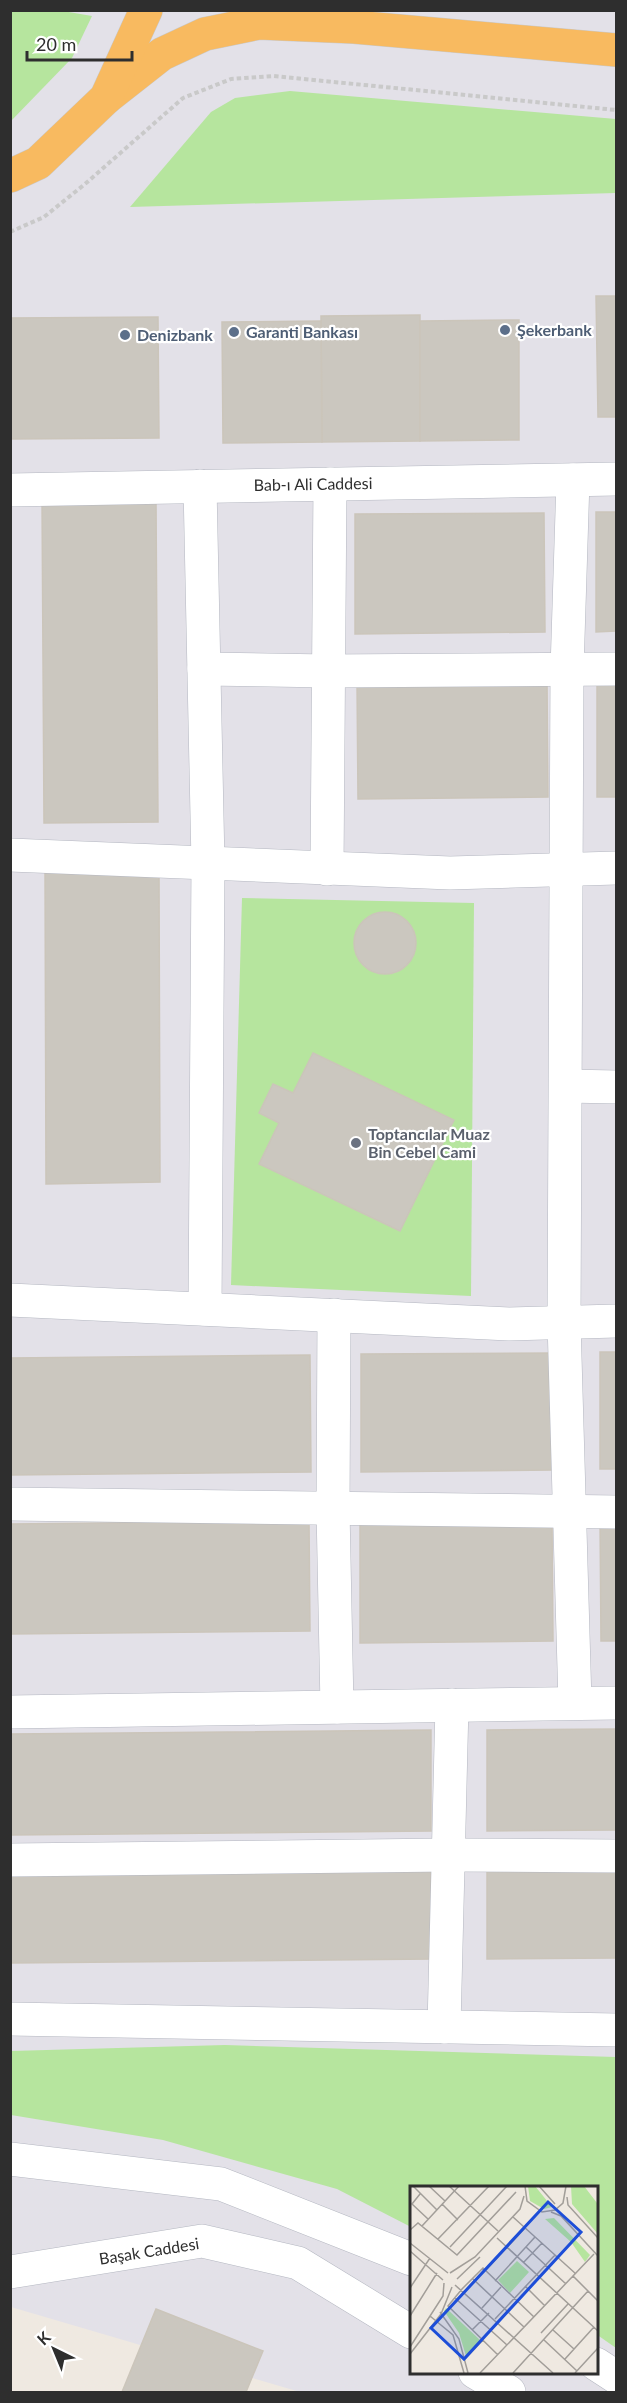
<svg xmlns="http://www.w3.org/2000/svg" width="627" height="2403" viewBox="0 0 627 2403" font-family="Lato,sans-serif">
<rect width="100%" height="100%" fill="#efe9e1"/>
<path fill="#e3e1e8" fill-rule="evenodd" d="M10 11H616V2392H300L11 2307ZM411 2187H596V2372H411Z"/>
<g fill="#b6e59e">
<path d="M57 10 92 16 72 58 11 121V11Z"/>
<path d="M290 91 616 119V193L130 207 211 112 235 98Z"/>
<path d="M242 898 474 903 471 1296 231 1285Z"/>
<path d="M225 2045 616 2057V2348L596 2334V2187H411V2227L337 2189 163 2140 11 2115V2051Z"/>
</g>
<g fill="#cbc7bf" stroke="#cbc5ba" stroke-width="1.5">
<path d="M596 296H616V417H598Z"/>
<path d="M420 315V441L322 442 321 316Z"/>
<path d="M158 317 159 438 10 439V318Z"/>
<path d="M519 320V440L420 441V321Z"/>
<path d="M321 321 322 442 223 443 222 322Z"/>
<path d="M156 498 158 822 44 823 42 499Z"/>
<path d="M596 512H616V631L596 632Z"/>
<path d="M544 513 545 632 355 634V514Z"/>
<rect x="597" y="680" width="19" height="117"/>
<path d="M547 681 548 797 358 799 357 682Z"/>
<path d="M159 869 160 1182 46 1184 45 870Z"/>
<circle cx="385" cy="943" r="31"/>
<path d="M313 1053 454 1120 400 1231 259 1164 279 1123 259 1113 273 1084 293 1093Z"/>
<rect x="600" y="1352" width="16" height="117"/>
<path d="M554 1353V1470L361 1472V1354Z"/>
<path d="M310 1355 311 1472 10 1475V1358Z"/>
<path d="M552 1519 553 1641 360 1643V1521Z"/>
<path d="M600 1519H616V1641H601Z"/>
<path d="M309 1521 310 1631 10 1634V1524Z"/>
<path d="M616 1729V1830L487 1831V1730Z"/>
<path d="M431 1730V1831L10 1835V1734Z"/>
<path d="M616 1864V1958L487 1959V1865Z"/>
<path d="M431 1865 432 1959 11 1963 10 1869Z"/>
<path d="M156 2309 263 2351 246 2392H122Z"/>
</g>
<g fill="none" stroke-linecap="round" stroke-linejoin="round">
<g stroke="#b4b7c1" stroke-width="34">
<g id="minor">
<path d="M573 480 567 670 564 1322 575 1703"/>
<path d="M200 486 208 863 205 1309"/>
<path d="M10 490 616 479"/>
<path d="M204 669 328 671 616 669"/>
<path d="M10 855 450 873 616 868"/>
<path d="M327 869 330 484"/>
<path d="M566 1086 616 1087"/>
<path d="M10 1300 509 1324 616 1321"/>
<path d="M334 1315 333 1509 337 1707"/>
<path d="M10 1504 616 1512"/>
<path d="M10 1712 616 1703"/>
<path d="M10 1860 448 1855 616 1856"/>
<path d="M10 2019 616 2030"/>
<path d="M444 2027 452 1705"/>
</g>
</g>
<g stroke="#b4b7c1" stroke-width="34">
<g id="tertiary">
<path d="M10 2159 221 2184 411 2259"/>
<path d="M10 2272 202 2241 298 2263 411 2332"/>
<path d="M596 2364 616 2377"/>
<path d="M475 2372 509 2392"/>
</g>
</g>
<g stroke="#c9c9c9" stroke-width="34">
<g id="trunk">
<path d="M106 98 162 54 205 34 259 23 354 27 616 50"/>
<path d="M10 176 38 163 106 98 146 10"/>
</g>
</g>
<path stroke="#c9c9c9" stroke-width="4" stroke-dasharray="4.5 3" stroke-linecap="butt" d="M10 232 44 217 85 184 183 98 231 79 274 76 616 110"/>
<use href="#minor" stroke="#fff" stroke-width="33"/>
<use href="#tertiary" stroke="#fff" stroke-width="33"/>
<use href="#trunk" stroke="#f8ba60" stroke-width="33"/>
</g>
<g fill="#5c6f8a" stroke="#fff" stroke-width="2">
<circle cx="505" cy="330" r="6"/>
<circle cx="234" cy="332" r="6"/>
<circle cx="125" cy="335" r="6"/>
</g>
<circle fill="#6b7280" stroke="#fff" stroke-width="2" cx="356" cy="1143" r="6"/>
<g text-anchor="middle" stroke-width="4.5" stroke-linejoin="round" paint-order="stroke">
<g font-size="16" font-weight="bold" fill="#4e5e75" stroke="#fff" text-anchor="start">
<text x="517" y="336">Şekerbank</text>
<text x="246" y="338">Garanti Bankası</text>
<text x="137" y="341">Denizbank</text>
</g>
<g font-size="16" fill="#2e2e2e" stroke="#fff">
<text transform="translate(313 484) rotate(-1)" y="6">Bab-ı Ali Caddesi</text>
<text transform="translate(149 2251) rotate(-9)" y="6">Başak Caddesi</text>
</g>
<g font-size="16" font-weight="bold" fill="#5b616d" stroke="#fff" text-anchor="start">
<text x="368" y="1140">Toptancılar Muaz<tspan x="368" dy="18">Bin Cebel Cami</tspan></text>
</g>
</g>
<g transform="translate(410 2186)">
<rect width="188" height="188" fill="#efe9e1"/>
<path d="M118 0H125L142 21 134 23 120 15ZM161 0H174L187 17V47L162 18ZM144 32 180 69 175 76 161 56 135 33ZM107 75 119 86 100 107 88 94ZM36 122 71 155 56 170 49 147 34 125Z" fill="#b6e59e"/>
<path fill="none" stroke="#a29e99" stroke-width="1.5" d="M3 0 27 24M19 0 35 15M39 0 88 45M115 0 117 15 132 26 145 24 153 17 156 0M129 0 145 18M10 8 2 18 18 33M157 11 158 19 188 52M32 18 48 34M141 26 151 30 188 70M103 31 166 88M12 40 49 0M0 44 8 37 47 69 106 6M87 52 188 145M28 53 79 0M0 57 38 87M40 61 97 0M116 61 156 98M0 65 33 94M184 68 163 90 188 115M113 77 132 57M75 85 115 42M40 87 65 71 110 23 114 10M47 93 70 71M63 93 114 141M85 95 125 51M45 99 143 187M115 100 135 120M0 102 20 72M45 112 97 159M72 122 91 101M30 126 49 153 58 187M0 130 27 87M20 130 43 149 54 187M85 133 145 69M62 144 79 127M143 144 164 163M131 147 158 118M134 154 167 185M0 161 33 110 34 97M0 168 31 128 42 101M88 169 38 120 52 103 73 82 124 131M55 173 73 154M155 173 184 141M70 187 163 90M103 187 178 105M165 187 188 162"/>
<path fill="#1d4ed8" fill-opacity="0.15" stroke="#1d4ed8" stroke-width="3" d="M138 16 171 46 54 173 21 142Z"/>
<rect width="188" height="188" fill="none" stroke="#2e2e2e" stroke-width="3"/>
</g>
<rect width="627" height="2403" fill="none" stroke="#2e2e2e" stroke-width="24"/>
<g transform="translate(54 2349) rotate(317)" stroke="#ffffff" stroke-width="4.5" paint-order="stroke">
<path d="M0-4.5L10 22L0 15L-10 22Z" fill="#2e2e2e"/>
<text y="-9" font-size="16" font-weight="bold" text-anchor="middle" fill="#2e2e2e">K</text>
</g>
<path d="M27 51v9h105v-9" fill="none" stroke="#2e2e2e" stroke-width="3"/>
<text x="36" y="51" font-size="18" fill="#2e2e2e" stroke="#ffffff" stroke-width="4.5" paint-order="stroke">20 m</text>
</svg>
